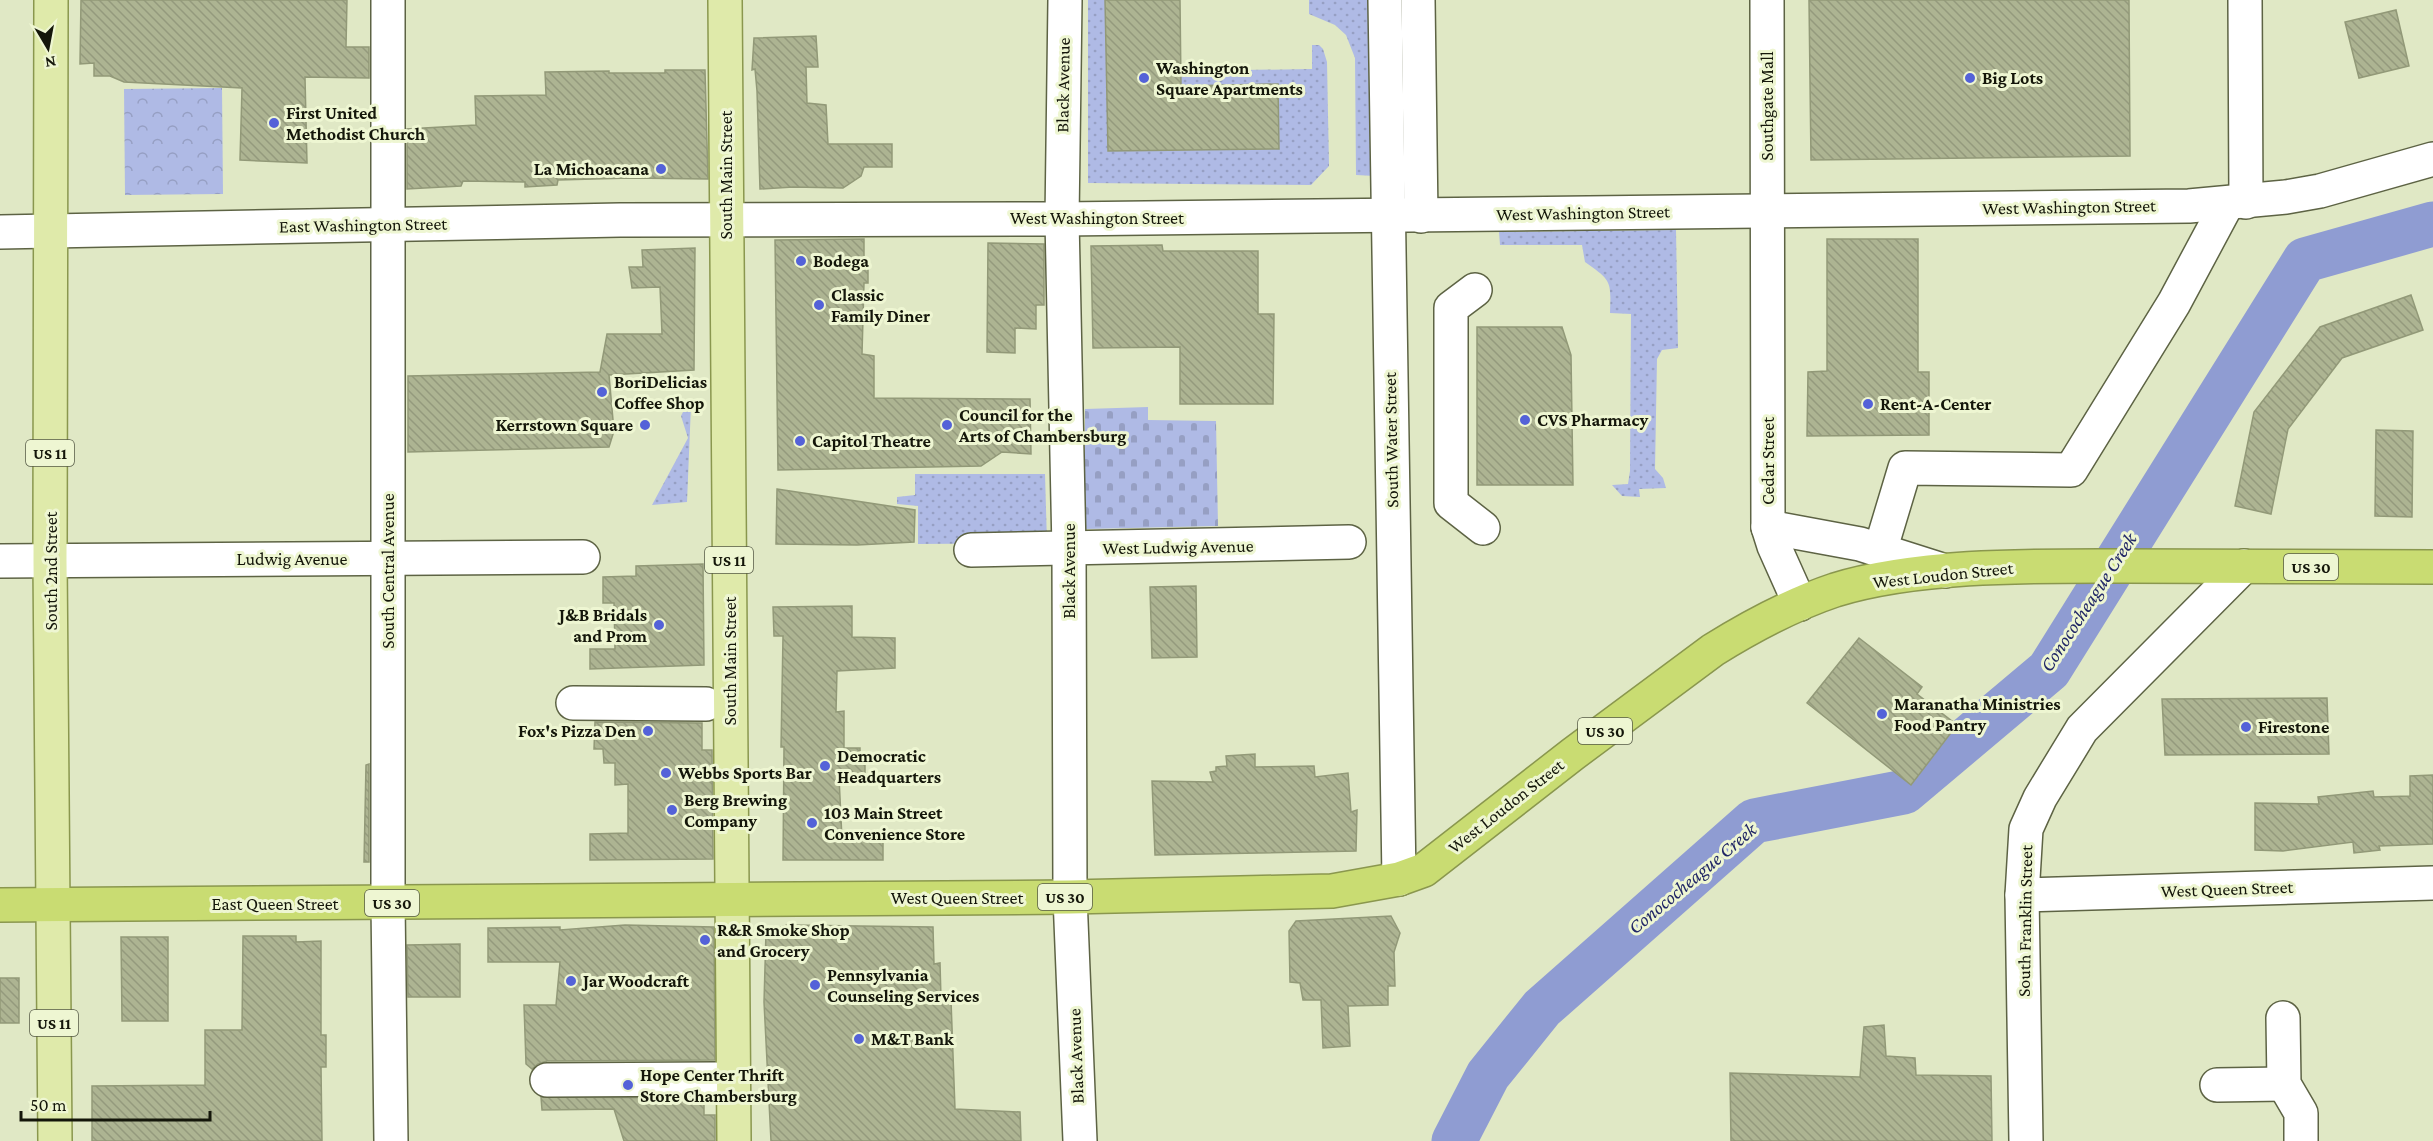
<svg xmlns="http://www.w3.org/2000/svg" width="2433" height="1141" viewBox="0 0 2433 1141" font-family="'Crimson Pro',serif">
<defs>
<pattern id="grass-dots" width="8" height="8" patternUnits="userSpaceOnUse" patternTransform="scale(1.5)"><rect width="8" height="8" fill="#afbae5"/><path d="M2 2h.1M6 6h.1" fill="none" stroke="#969fc3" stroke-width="1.8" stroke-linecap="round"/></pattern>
<pattern id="cemetery-stones" width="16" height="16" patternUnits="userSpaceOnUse" patternTransform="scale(1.5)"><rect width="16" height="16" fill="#afbae5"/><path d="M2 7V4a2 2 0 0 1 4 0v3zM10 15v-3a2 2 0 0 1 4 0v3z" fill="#969fc3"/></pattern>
<pattern id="park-crowns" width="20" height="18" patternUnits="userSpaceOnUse" patternTransform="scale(1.5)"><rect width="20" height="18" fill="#afbae5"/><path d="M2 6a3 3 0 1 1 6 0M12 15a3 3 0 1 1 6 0" fill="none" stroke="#969fc3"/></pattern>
<pattern id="building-back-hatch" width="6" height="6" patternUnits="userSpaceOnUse" patternTransform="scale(1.5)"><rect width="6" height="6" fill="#adb492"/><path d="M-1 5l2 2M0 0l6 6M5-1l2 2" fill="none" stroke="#949a7d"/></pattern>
</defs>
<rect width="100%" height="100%" fill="#e0e8c5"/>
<g fill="url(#grass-dots)">
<path d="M1088 0H1105L1108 151 1279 149 1278 85 1181 86 1180 71 1312 69V45H1319L1323 49 1327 62 1329 166 1311 185 1088 183Z"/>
<path d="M1309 0H1371L1375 176 1356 175 1355 58 1346 35 1335 25 1309 14Z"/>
<path d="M1676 230 1678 348 1662 350 1657 359 1655 469 1663 478 1666 488 1639 489 1640 497 1622 496 1612 485 1628 484 1630 471 1631 314 1610 313C1611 281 1612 281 1585 262L1582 245H1500L1499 232Z"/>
<path d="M691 405 687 502 652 505 688 438 681 416 685 408Z"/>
<path d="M915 474H1045L1047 543 918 544V506L897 504V497L915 495Z"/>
</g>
<path fill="url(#cemetery-stones)" d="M1148 407V420L1216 421 1218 526 1085 529V409Z"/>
<path fill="url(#park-crowns)" d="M222 88 223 194 125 195 124 89Z"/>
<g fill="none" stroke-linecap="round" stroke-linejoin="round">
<path stroke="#8f9cd2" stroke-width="45" d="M1454 1141 1488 1075 1542 1008 1754 821 1904 792 2049 670 2305 260 2433 224"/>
</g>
<g fill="url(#building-back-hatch)" stroke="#929978" stroke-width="1.5">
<path d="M81 0H347L346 47H369V78L305 77 307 163 240 160 242 88 124 82 110 76H94V63L80 64Z"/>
<path d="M1105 0H1180L1181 86 1278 84 1279 149 1108 151Z"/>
<path d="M1809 0H2129L2130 156 1811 160Z"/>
<path d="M2396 10 2409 66 2359 78 2345 22Z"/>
<path d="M816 36 818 67H806L807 103 826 105 828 144H892V167H864L861 176 843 188 793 187 760 189 757 91 755 69 752 70 754 38Z"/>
<path d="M665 70H705L708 179 630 178 558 180 557 185 525 187V182L463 181 461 186 407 189V129L476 125 475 96 546 95 545 72 609 71V73H665Z"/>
<path d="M864 239V259H868V283H864L862 354 874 356V398L1030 399 1031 454 1002 452 981 466 778 470 775 240Z"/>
<path d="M1827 239H1918V372H1929V435L1807 436 1808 372 1827 371Z"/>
<path d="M988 243 1044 244V305H1036V329L1015 328V353L987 352Z"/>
<path d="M1162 245 1163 251H1258V314H1274L1273 404H1180V347L1093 348 1091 246Z"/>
<path d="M695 248 694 370 609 375 614 431 609 447 408 452V376L600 372 607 334H662L660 287 632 288 629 267H643L642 250Z"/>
<path d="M2411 295 2423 330 2342 358 2288 429 2271 514 2235 506 2254 412 2320 327Z"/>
<path d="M1477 327H1562L1571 355 1573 485H1477Z"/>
<path d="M2376 430 2413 431 2412 517 2375 516Z"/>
<path d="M777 489 915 510 914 542 857 545 776 544Z"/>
<path d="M703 564 704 665 590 669V649H615L614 603H603V577L636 576V566Z"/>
<path d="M1196 586 1197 657 1152 658 1150 587Z"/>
<path d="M852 606V637L895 638V668L837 671 836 712 844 711V748H860V756H865V777H839L842 839H883V860H783L784 747H781L783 636H774L773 607Z"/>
<path d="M1859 638 1922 687 1917 694 1957 725 1911 785 1807 703Z"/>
<path d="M2327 698 2329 754 2165 755 2162 699Z"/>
<path d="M595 722 702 723V750H712L713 859 590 860V834L628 833V784L615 785V763H604L603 749H594Z"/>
<path d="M1255 754V767L1314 766 1315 777 1348 773 1351 812 1357 810 1356 851 1155 855 1152 781 1213 782 1210 772 1216 771V767L1227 766 1226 756Z"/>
<path d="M369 764V862H364L366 765Z"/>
<path d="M2433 775V844L2379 846 2380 850 2354 853 2353 842 2283 851 2255 850V803L2319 804 2318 797 2373 791 2374 797 2410 796V776Z"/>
<path d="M1391 916 1400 933 1394 952 1395 986H1388V1005L1348 1006 1350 1046 1323 1048 1321 1000H1303L1300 983 1290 982 1289 931 1296 921Z"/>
<path d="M625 925 714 927 715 1060 547 1061 538 1064 532 1069 526 1064 524 1005H556L560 962H488V928L560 927V930Z"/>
<path d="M787 925 933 927 934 964 940 963 941 998 951 1000 955 1109 1020 1112 1021 1141H771L764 1002 766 932Z"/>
<path d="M243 936H296V942L321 941V1035H326V1067H321L322 1141H92V1086L205 1085V1030H242Z"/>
<path d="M121 937H168V1021H122Z"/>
<path d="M460 944V997H408L407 945Z"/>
<rect x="0" y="978" width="19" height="45"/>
<path d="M1884 1025 1886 1056 1915 1058 1916 1075 1991 1076 1992 1141H1731L1730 1073 1860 1077 1864 1027Z"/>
<path d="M541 1097 704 1098V1115H715V1141H624L614 1109 542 1110Z"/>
</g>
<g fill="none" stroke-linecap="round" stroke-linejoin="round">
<g stroke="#5d6344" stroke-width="36">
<g id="minor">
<path d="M388 0V903L391 1141"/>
<path d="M1065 0 1062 219 1069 550 1070 897 1080 1141"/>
<path d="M1385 0 1399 879"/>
<path d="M1418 0 1421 216"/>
<path d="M1767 0 1768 527 1774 546 1800 604"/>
<path d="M2245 0 2246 202"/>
<path d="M0 232 620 220 1062 219 2189 206 2286 197 2320 191 2433 159"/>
<path d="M1475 290 1451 308V503L1483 528"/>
<path d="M1768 527 1860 544 1945 571"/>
<path d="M971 550 1349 542"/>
<path d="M1880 551 1905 468 2071 470 2174 303 2227 204"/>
<path d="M0 561 583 557"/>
<path d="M573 703 706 704"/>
<path d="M2022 895 2433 883"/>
<path d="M2283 1018 2284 1084 2301 1113V1141"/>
<path d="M547 1080 715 1079"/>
<path d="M2217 1085 2284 1084"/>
<path d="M2026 1141 2022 895 2026 829 2040 798 2082 729 2244 566"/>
</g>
</g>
<g stroke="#8a974e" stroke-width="36">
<g id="major">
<path d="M51 0 50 561 55 1141"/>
<path d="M725 0 734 1141"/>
</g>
</g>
<g stroke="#8a974e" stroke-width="36">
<path id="highway" d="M0 905 1070 897 1332 891 1399 879 1424 870 1573 754 1713 650C1750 627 1793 604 1835 590 1920 564 2035 566 2124 566 2227 566 2330 567 2433 567"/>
</g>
<use href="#minor" stroke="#fff" stroke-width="33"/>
<use href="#major" stroke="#dfeaaa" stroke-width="33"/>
<use href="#highway" stroke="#c9dc72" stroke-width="33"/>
</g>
<g fill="#5462d8" stroke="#eef6d2" stroke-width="2">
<circle cx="1144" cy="78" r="6"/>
<circle cx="1970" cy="78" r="6"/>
<circle cx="274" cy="123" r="6"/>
<circle cx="661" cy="169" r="6"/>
<circle cx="801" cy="261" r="6"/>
<circle cx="819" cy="305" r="6"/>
<circle cx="602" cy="392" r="6"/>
<circle cx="1868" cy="404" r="6"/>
<circle cx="1525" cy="420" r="6"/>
<circle cx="645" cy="425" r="6"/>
<circle cx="947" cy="425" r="6"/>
<circle cx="800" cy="441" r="6"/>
<circle cx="659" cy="625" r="6"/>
<circle cx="1882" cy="714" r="6"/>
<circle cx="2246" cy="727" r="6"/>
<circle cx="648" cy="731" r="6"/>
<circle cx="825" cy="766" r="6"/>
<circle cx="666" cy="773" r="6"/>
<circle cx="672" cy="810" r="6"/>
<circle cx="812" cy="823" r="6"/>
<circle cx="705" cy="940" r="6"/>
<circle cx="571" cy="981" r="6"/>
<circle cx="815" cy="985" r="6"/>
<circle cx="859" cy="1039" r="6"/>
<circle cx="628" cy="1085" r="6"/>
</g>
<g text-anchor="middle" stroke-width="6" stroke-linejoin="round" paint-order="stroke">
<g fill="#eef6d2" stroke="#555946" stroke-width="1.5">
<rect x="26" y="440" width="48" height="26" rx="4.5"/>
<rect x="705" y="547" width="48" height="26" rx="4.5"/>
<rect x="2284" y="554" width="54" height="26" rx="4.5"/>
<rect x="1578" y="718" width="54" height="26" rx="4.5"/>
<rect x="1038" y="884" width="54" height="26" rx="4.5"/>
<rect x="365" y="890" width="54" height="26" rx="4.5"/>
<rect x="30" y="1010" width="48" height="26" rx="4.5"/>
</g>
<g font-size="16" font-weight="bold" fill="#14160a">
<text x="50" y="459">US 11</text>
<text x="729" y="566">US 11</text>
<text x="2311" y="573">US 30</text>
<text x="1605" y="737">US 30</text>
<text x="1065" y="903">US 30</text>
<text x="392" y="909">US 30</text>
<text x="54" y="1029">US 11</text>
</g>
<g font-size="18" font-weight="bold" fill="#14160a" stroke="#eef6d2" text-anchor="start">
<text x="1156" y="74">Washington<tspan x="1156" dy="21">Square Apartments</tspan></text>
<text x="1982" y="84">Big Lots</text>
<text x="286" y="119">First United<tspan x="286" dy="21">Methodist Church</tspan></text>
<text x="649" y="175" text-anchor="end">La Michoacana</text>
<text x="813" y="267">Bodega</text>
<text x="831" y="301">Classic<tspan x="831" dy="21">Family Diner</tspan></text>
<text x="614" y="388">BoriDelicias<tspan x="614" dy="21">Coffee Shop</tspan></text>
<text x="1880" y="410">Rent-A-Center</text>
<text x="959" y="421">Council for the<tspan x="959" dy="21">Arts of Chambersburg</tspan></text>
<text x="1537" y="426">CVS Pharmacy</text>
<text x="633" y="431" text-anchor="end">Kerrstown Square</text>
<text x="812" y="447">Capitol Theatre</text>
<text x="647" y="621" text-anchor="end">J&amp;B Bridals<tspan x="647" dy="21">and Prom</tspan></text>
<text x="1894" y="710">Maranatha Ministries<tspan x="1894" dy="21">Food Pantry</tspan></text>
<text x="2258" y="733">Firestone</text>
<text x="636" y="737" text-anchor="end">Fox's Pizza Den</text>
<text x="837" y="762">Democratic<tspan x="837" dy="21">Headquarters</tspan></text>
<text x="678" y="779">Webbs Sports Bar</text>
<text x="684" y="806">Berg Brewing<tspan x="684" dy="21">Company</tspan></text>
<text x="824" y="819">103 Main Street<tspan x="824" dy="21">Convenience Store</tspan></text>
<text x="717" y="936">R&amp;R Smoke Shop<tspan x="717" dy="21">and Grocery</tspan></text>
<text x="827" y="981">Pennsylvania<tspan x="827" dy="21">Counseling Services</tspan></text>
<text x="583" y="987">Jar Woodcraft</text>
<text x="871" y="1045">M&amp;T Bank</text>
<text x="640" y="1081">Hope Center Thrift<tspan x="640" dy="21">Store Chambersburg</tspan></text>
</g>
<g font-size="18" fill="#14160a" stroke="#eef6d2">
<text transform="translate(1063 85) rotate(-89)" y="6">Black Avenue</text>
<text transform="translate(1767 106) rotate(-90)" y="6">Southgate Mall</text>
<text transform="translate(726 175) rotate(-90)" y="6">South Main Street</text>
<text transform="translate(2069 207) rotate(-1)" y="6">West Washington Street</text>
<text transform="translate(1583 213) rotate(-1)" y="6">West Washington Street</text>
<text x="1097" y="224">West Washington Street</text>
<text transform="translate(363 225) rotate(-1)" y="6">East Washington Street</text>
<text transform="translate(1391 440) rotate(-91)" y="6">South Water Street</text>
<text transform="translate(1768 461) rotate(-90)" y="6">Cedar Street</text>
<text transform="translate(1178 547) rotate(-1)" y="6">West Ludwig Avenue</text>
<text x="292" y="565">Ludwig Avenue</text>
<text transform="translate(51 571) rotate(-90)" y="6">South 2nd Street</text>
<text transform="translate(388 571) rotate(-90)" y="6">South Central Avenue</text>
<text transform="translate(1069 571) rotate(-90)" y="6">Black Avenue</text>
<text transform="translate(1943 575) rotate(-6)" y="6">West Loudon Street</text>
<text transform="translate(730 661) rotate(-90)" y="6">South Main Street</text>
<text transform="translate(1506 806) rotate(-38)" y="6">West Loudon Street</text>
<text transform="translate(2227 889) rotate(-2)" y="6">West Queen Street</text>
<text x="957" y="904">West Queen Street</text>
<text x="275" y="910">East Queen Street</text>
<text transform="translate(2025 921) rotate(-89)" y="6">South Franklin Street</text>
<text transform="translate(1076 1056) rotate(-92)" y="6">Black Avenue</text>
</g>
<g font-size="20" font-style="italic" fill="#212766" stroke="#eef6d2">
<text transform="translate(2088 602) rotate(-57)" y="7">Conococheague Creek</text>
<text transform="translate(1692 878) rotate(-40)" y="7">Conococheague Creek</text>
</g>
</g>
<g transform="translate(48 48) rotate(170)" stroke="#eef6d2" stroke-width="4.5" paint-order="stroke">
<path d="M0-4.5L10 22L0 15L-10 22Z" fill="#14160a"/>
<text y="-9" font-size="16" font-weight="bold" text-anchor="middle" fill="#14160a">N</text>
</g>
<path d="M21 1111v9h189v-9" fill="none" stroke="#14160a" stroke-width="3"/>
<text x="30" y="1111" font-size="18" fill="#14160a" stroke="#eef6d2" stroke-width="4.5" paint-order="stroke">50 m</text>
</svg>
